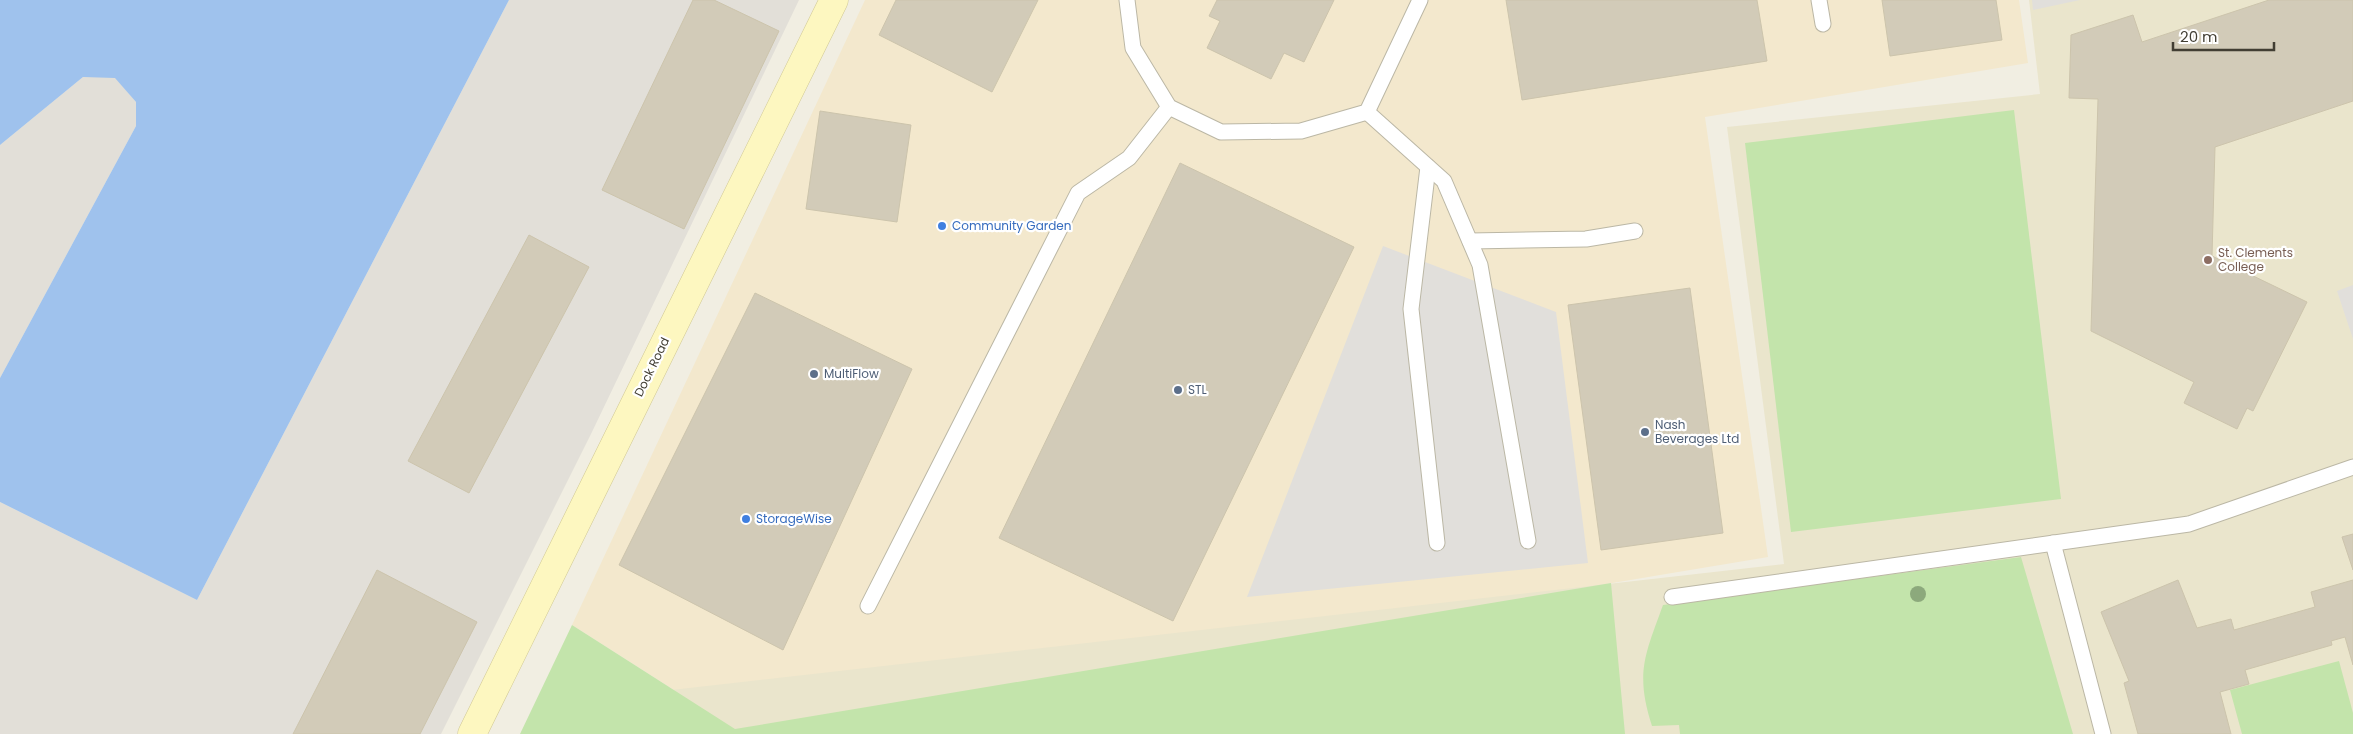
<svg xmlns="http://www.w3.org/2000/svg" width="2353" height="734" viewBox="0 0 2353 734" font-family="Poppins,sans-serif">
<rect width="100%" height="100%" fill="#f1eee2"/>
<path fill="#f3e8cd" d="M865 0H2019L2028 63 1705 117 1768 557 735 729 572 625Z"/>
<g fill="#e2dfd8">
<path d="M509 0H799L591 434 441 734H0V502L197 600Z"/>
<path d="M83 77H115L136 102V126L0 378V145Z"/>
</g>
<path fill="#eae5cc" d="M2029 0H2353V734H535L548 704 1784 564 1727 127 2040 94Z"/>
<g fill="#c3e4ab">
<path d="M2014 110 2061 499 1791 532 1745 143Z"/>
<path d="M2021 557 2073 734H1680L1679 725 1652 726C1635 673 1645 655 1663 605Z"/>
<path d="M1611 583 1625 734H520L572 625 735 729Z"/>
<path d="M2339 661 2353 713V734H2242L2230 690Z"/>
</g>
<g fill="#e1dfdb">
<path d="M2032 0H2080L2033 10Z"/>
<path d="M1383 246 1556 312 1588 563 1247 597Z"/>
<path d="M2353 285V339L2337 291Z"/>
</g>
<path fill="#9fc2ed" d="M0 0H509L197 600 0 502V378L136 126V102L115 78 83 77 0 145Z"/>
<g fill="#d2cbb8" stroke="#ccc4ac">
<path d="M693 0H714L779 31 684 229 602 190Z"/>
<path d="M896 0H1038L992 92 879 35Z"/>
<path d="M1217 0H1334L1304 62 1284 53 1271 79 1207 48 1220 21 1209 16Z"/>
<path d="M1506 0H1757L1767 61 1522 100Z"/>
<path d="M1882 0H1996L2002 40 1890 56Z"/>
<path d="M2269 0H2353V101L2215 147 2212 256 2307 302 2253 411 2247 408 2237 429 2184 403 2194 382 2091 331 2098 99 2069 98 2071 35 2133 15 2142 42Z"/>
<path d="M820 111 911 125 897 222 806 209Z"/>
<path d="M1180 163 1354 247 1173 621 999 538Z"/>
<path d="M529 235 589 267 469 493 408 461Z"/>
<path d="M1690 288 1723 533 1601 550 1568 305Z"/>
<path d="M755 293 912 369 783 650 619 565Z"/>
<path d="M2353 534V570L2342 537Z"/>
<path d="M377 570 477 622 420 734H293Z"/>
<path d="M2178 580 2197 628 2231 619 2234 630 2315 607 2311 592 2353 580V665L2345 637 2331 641 2332 645 2245 670 2249 684 2220 692 2231 734H2138L2124 683 2129 681 2101 612Z"/>
</g>
<g fill="none" stroke-linecap="round" stroke-linejoin="round">
<g stroke="#bbb7a5" stroke-width="17">
<g id="service">
<path d="M1127 0 1133 48 1169 107 1221 132 1301 131 1367 112 1420 0"/>
<path d="M1819 0 1823 24"/>
<path d="M1367 112 1444 181 1480 265 1528 541"/>
<path d="M1428 167 1411 309 1437 543"/>
<path d="M1470 241 1586 239 1635 231"/>
<path d="M2053 543 2103 734"/>
<path d="M1672 597 2189 524 2353 467"/>
<path d="M868 606 1078 193 1129 158 1169 107"/>
</g>
</g>
<g stroke="#d0c893" stroke-width="29">
<path id="secondary" d="M472 734 834 0"/>
</g>
<use href="#service" stroke="#fff" stroke-width="15"/>
<use href="#secondary" stroke="#fdf7c0" stroke-width="28"/>
</g>
<circle fill="#8ca97c" cx="1918" cy="594" r="8"/>
<g fill="#3f7fe0" stroke="#fff" stroke-width="2">
<circle cx="942" cy="226" r="5"/>
<circle cx="746" cy="519" r="5"/>
</g>
<circle fill="#8d6e63" stroke="#fff" stroke-width="2" cx="2208" cy="260" r="5"/>
<g fill="#5c6f8a" stroke="#fff" stroke-width="2">
<circle cx="814" cy="374" r="5"/>
<circle cx="1178" cy="390" r="5"/>
<circle cx="1645" cy="432" r="5"/>
</g>
<g text-anchor="middle" stroke-width="4.5" stroke-linejoin="round" paint-order="stroke">
<g font-size="12" fill="#366cbe" stroke="#fff" text-anchor="start">
<text x="952" y="230">Community Garden</text>
<text x="756" y="523">StorageWise</text>
</g>
<g font-size="12" fill="#785e54" stroke="#fff" text-anchor="start">
<text x="2218" y="257">St. Clements<tspan x="2218" dy="14">College</tspan></text>
</g>
<g font-size="12" fill="#423e33" stroke="#fff">
<text transform="translate(652 367) rotate(-64)" y="4">Dock Road</text>
</g>
<g font-size="12" fill="#4e5e75" stroke="#fff" text-anchor="start">
<text x="824" y="378">MultiFlow</text>
<text x="1188" y="394">STL</text>
<text x="1655" y="429">Nash<tspan x="1655" dy="14">Beverages Ltd</tspan></text>
</g>
</g>
<path d="M2173 42v8h101v-8" fill="none" stroke="#423e33" stroke-width="2.5"/>
<text x="2180" y="42" font-size="15" fill="#423e33" stroke="#ffffff" stroke-width="4" paint-order="stroke">20 m</text>
</svg>
